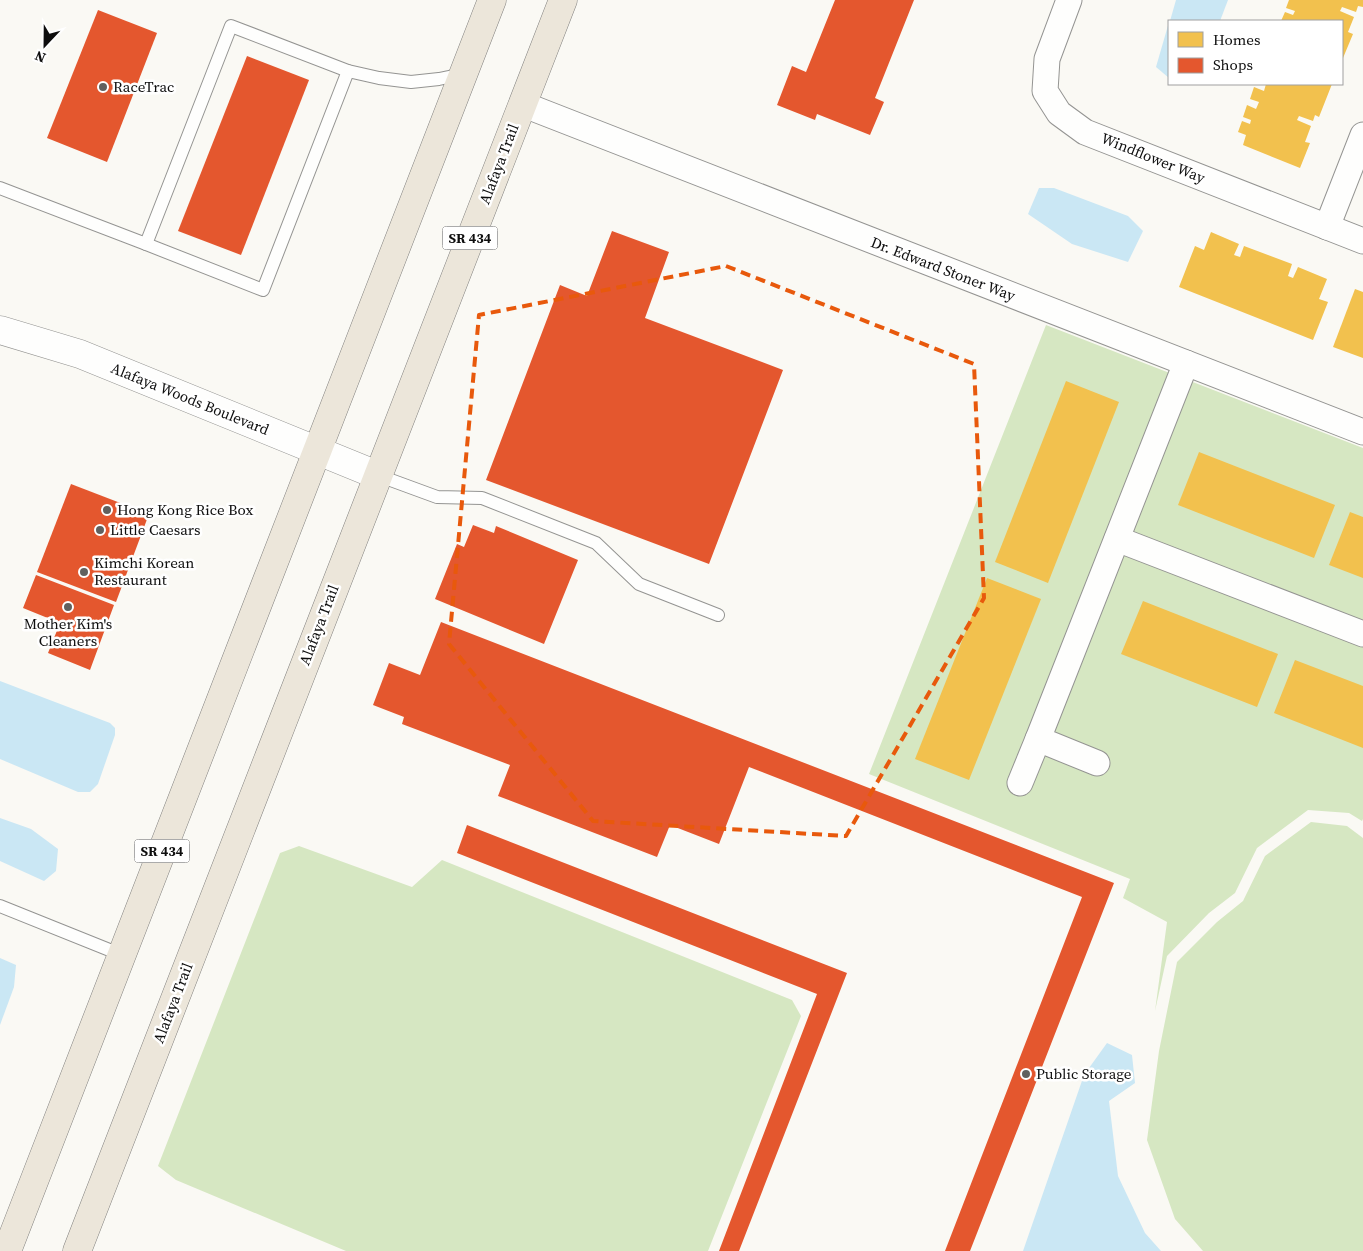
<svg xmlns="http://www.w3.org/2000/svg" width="1363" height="1251" viewBox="0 0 1363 1251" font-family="'Source Serif 4',serif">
<rect width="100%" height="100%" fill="#faf9f4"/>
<g fill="#d6e7c2">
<path d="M1046 325 1363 448V819L1362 821 1349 813 1308 810 1257 848 1235 893 1209 913 1167 956 1155 1011 1167 922 1123 898 1130 879 869 774Z"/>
<path d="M1311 822 1347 826 1363 838V1251H1203L1175 1219 1147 1140 1159 1051 1177 962 1217 922 1243 901 1265 856Z"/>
<path d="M299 846 412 887 442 860 792 1000 801 1016 708 1251H346L176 1180 158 1166 280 853Z"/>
</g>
<g fill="#cae7f4">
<path d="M1176 0H1228L1220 21H1170Z"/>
<path d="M1169 22V78L1156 67Z"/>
<path d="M1039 188H1054L1128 216 1143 231 1128 262 1072 244 1028 214Z"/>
<path d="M0 681 110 723 115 728V735L98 784 90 792H78L0 759Z"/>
<path d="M0 818 31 829 58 849 56 871 44 881 0 861Z"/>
<path d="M0 958 16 965 14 987 0 1025Z"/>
<path d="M1107 1043 1132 1055 1135 1083 1109 1101 1118 1176 1145 1233 1161 1251H1023L1084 1075Z"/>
</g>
<g fill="#f2c14e">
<path d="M1289 0H1363V7L1358 6 1356 12 1342 7 1340 11 1354 17 1348 32 1353 34 1343 58H1342V21H1281L1285 12 1293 15 1295 11 1286 8Z"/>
<path d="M1266 84H1332L1319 117 1315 115 1313 121 1299 116 1297 120 1311 126 1305 142 1310 143 1300 168 1243 145 1246 135 1238 132 1242 121 1250 124 1251 120 1243 117 1247 105 1256 109 1259 102 1250 99 1254 87 1264 91Z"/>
<path d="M1211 232 1239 244 1234 255 1240 257 1244 246 1292 264 1288 276 1293 278 1298 267 1327 279 1319 299 1328 302 1313 340 1179 287 1195 246 1204 250Z"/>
<path d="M1355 289 1363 292V358L1333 347Z"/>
<path d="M1066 381 1119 402 1048 583 995 562Z"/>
<path d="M1199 452 1335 505 1314 558 1178 505Z"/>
<path d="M1350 512 1363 517V578L1329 565Z"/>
<path d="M987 578 1041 599 969 780 915 759Z"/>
<path d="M1143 601 1278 654 1257 707 1121 654Z"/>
<path d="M1295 660 1363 686V748L1274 713Z"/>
</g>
<g fill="#e4572e">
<path d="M835 0H914L875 98 884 102 870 135 817 114 815 120 777 105 792 66 806 72Z"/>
<path d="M98 10 157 33 107 162 47 138Z"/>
<path d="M247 56 309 80 241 255 178 231Z"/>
<path d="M612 231 669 252 645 318 783 370 709 564 486 480 560 285 587 296Z"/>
<path d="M71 484 149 514 116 602 37 572Z"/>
<path d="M473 525 494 533 496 526 578 560 544 644 435 599 457 544 464 547Z"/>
<path d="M36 575 114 605 90 670 48 653 60 623 23 608Z"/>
<path d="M441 622 1114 883 970 1251H945L1082 897 749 767 719 844 670 825 657 857 498 796 510 765 402 724 404 717 373 705 389 663 420 675Z"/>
<path d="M467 825 847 973 739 1251H719L817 994 457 853Z"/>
</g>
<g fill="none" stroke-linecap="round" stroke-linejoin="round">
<g stroke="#949492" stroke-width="14">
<g id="service">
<path d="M0 188 146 244 231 26 348 71 379 78 411 82 439 79 463 74"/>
<path d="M146 244 263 290 348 71"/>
<path d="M377 475 437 497 482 498 596 543 639 584 718 615"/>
<path d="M0 906 122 955"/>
</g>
</g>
<g stroke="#949492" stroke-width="27">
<g id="minor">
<path d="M1069 0 1047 59 1045 91 1059 113 1085 132 1363 241"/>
<path d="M522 104 1363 432"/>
<path d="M1327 227 1363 135"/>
<path d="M1117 539 1363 634"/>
<path d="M1097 763 1038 739 1186 363"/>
<path d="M1020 783 1038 739"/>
</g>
</g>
<g stroke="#949492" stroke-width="29">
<path id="tertiary" d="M0 330 80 354 377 475"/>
</g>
<g stroke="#82817f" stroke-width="29">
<g id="primary">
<path d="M7 1251 492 0"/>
<path d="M77 1251 563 0"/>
</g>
</g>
<use href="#service" stroke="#fefefd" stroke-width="12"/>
<use href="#minor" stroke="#fefefd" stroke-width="25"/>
<use href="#tertiary" stroke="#fefefd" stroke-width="28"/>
<use href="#primary" stroke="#ece6da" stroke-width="28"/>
</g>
<path fill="none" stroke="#e8590c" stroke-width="4" stroke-dasharray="10 6" stroke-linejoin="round" d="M726 266 974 364 984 598 846 836 593 821 449 644 479 315Z"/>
<g fill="#61605e" stroke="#fff" stroke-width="2">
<circle cx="103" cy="87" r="5"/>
<circle cx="107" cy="510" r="5"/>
<circle cx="100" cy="530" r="5"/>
<circle cx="84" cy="572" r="5"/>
<circle cx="68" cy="607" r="5"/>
<circle cx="1026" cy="1074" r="5"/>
</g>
<g text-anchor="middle" stroke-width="5" stroke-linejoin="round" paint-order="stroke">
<g fill="#fff" stroke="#565656" stroke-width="1">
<rect x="442.5" y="226.5" width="55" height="23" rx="4"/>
<rect x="134.5" y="839.5" width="55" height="23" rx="4"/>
</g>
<g font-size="14" font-weight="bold" fill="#0e0e0e">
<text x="470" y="243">SR 434</text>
<text x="162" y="856">SR 434</text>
</g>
<g font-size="15" fill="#0e0e0e" stroke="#fff" text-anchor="start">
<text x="113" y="92">RaceTrac</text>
<text x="117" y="515">Hong Kong Rice Box</text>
<text x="110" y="535">Little Caesars</text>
<text x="94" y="568">Kimchi Korean<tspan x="94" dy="17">Restaurant</tspan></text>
<text x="68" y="629" text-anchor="middle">Mother Kim's<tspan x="68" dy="17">Cleaners</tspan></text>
<text x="1036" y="1079">Public Storage</text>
</g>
<g font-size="15" fill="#0e0e0e" stroke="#fff">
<text transform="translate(1153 158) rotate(22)" y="5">Windflower Way</text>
<text transform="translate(499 164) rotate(-69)" y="5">Alafaya Trail</text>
<text transform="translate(943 269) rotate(21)" y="5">Dr. Edward Stoner Way</text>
<text transform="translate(190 399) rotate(22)" y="5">Alafaya Woods Boulevard</text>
<text transform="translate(319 625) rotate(-69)" y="5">Alafaya Trail</text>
<text transform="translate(173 1003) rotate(-69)" y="5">Alafaya Trail</text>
</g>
</g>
<rect x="1168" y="20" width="175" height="65" fill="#ffffff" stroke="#9f9f9f"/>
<rect x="1178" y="32" width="25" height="15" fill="#f2c14e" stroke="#9f9f9f"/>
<text x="1213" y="45" font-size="15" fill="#0e0e0e">Homes</text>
<rect x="1178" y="58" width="25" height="15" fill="#e4572e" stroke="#9f9f9f"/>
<text x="1213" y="70" font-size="15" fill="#0e0e0e">Shops</text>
<g transform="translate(45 45) rotate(202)" stroke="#ffffff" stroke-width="4" paint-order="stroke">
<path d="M0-4L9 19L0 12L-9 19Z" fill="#0e0e0e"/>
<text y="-8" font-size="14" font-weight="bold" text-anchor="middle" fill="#0e0e0e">N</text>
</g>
</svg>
